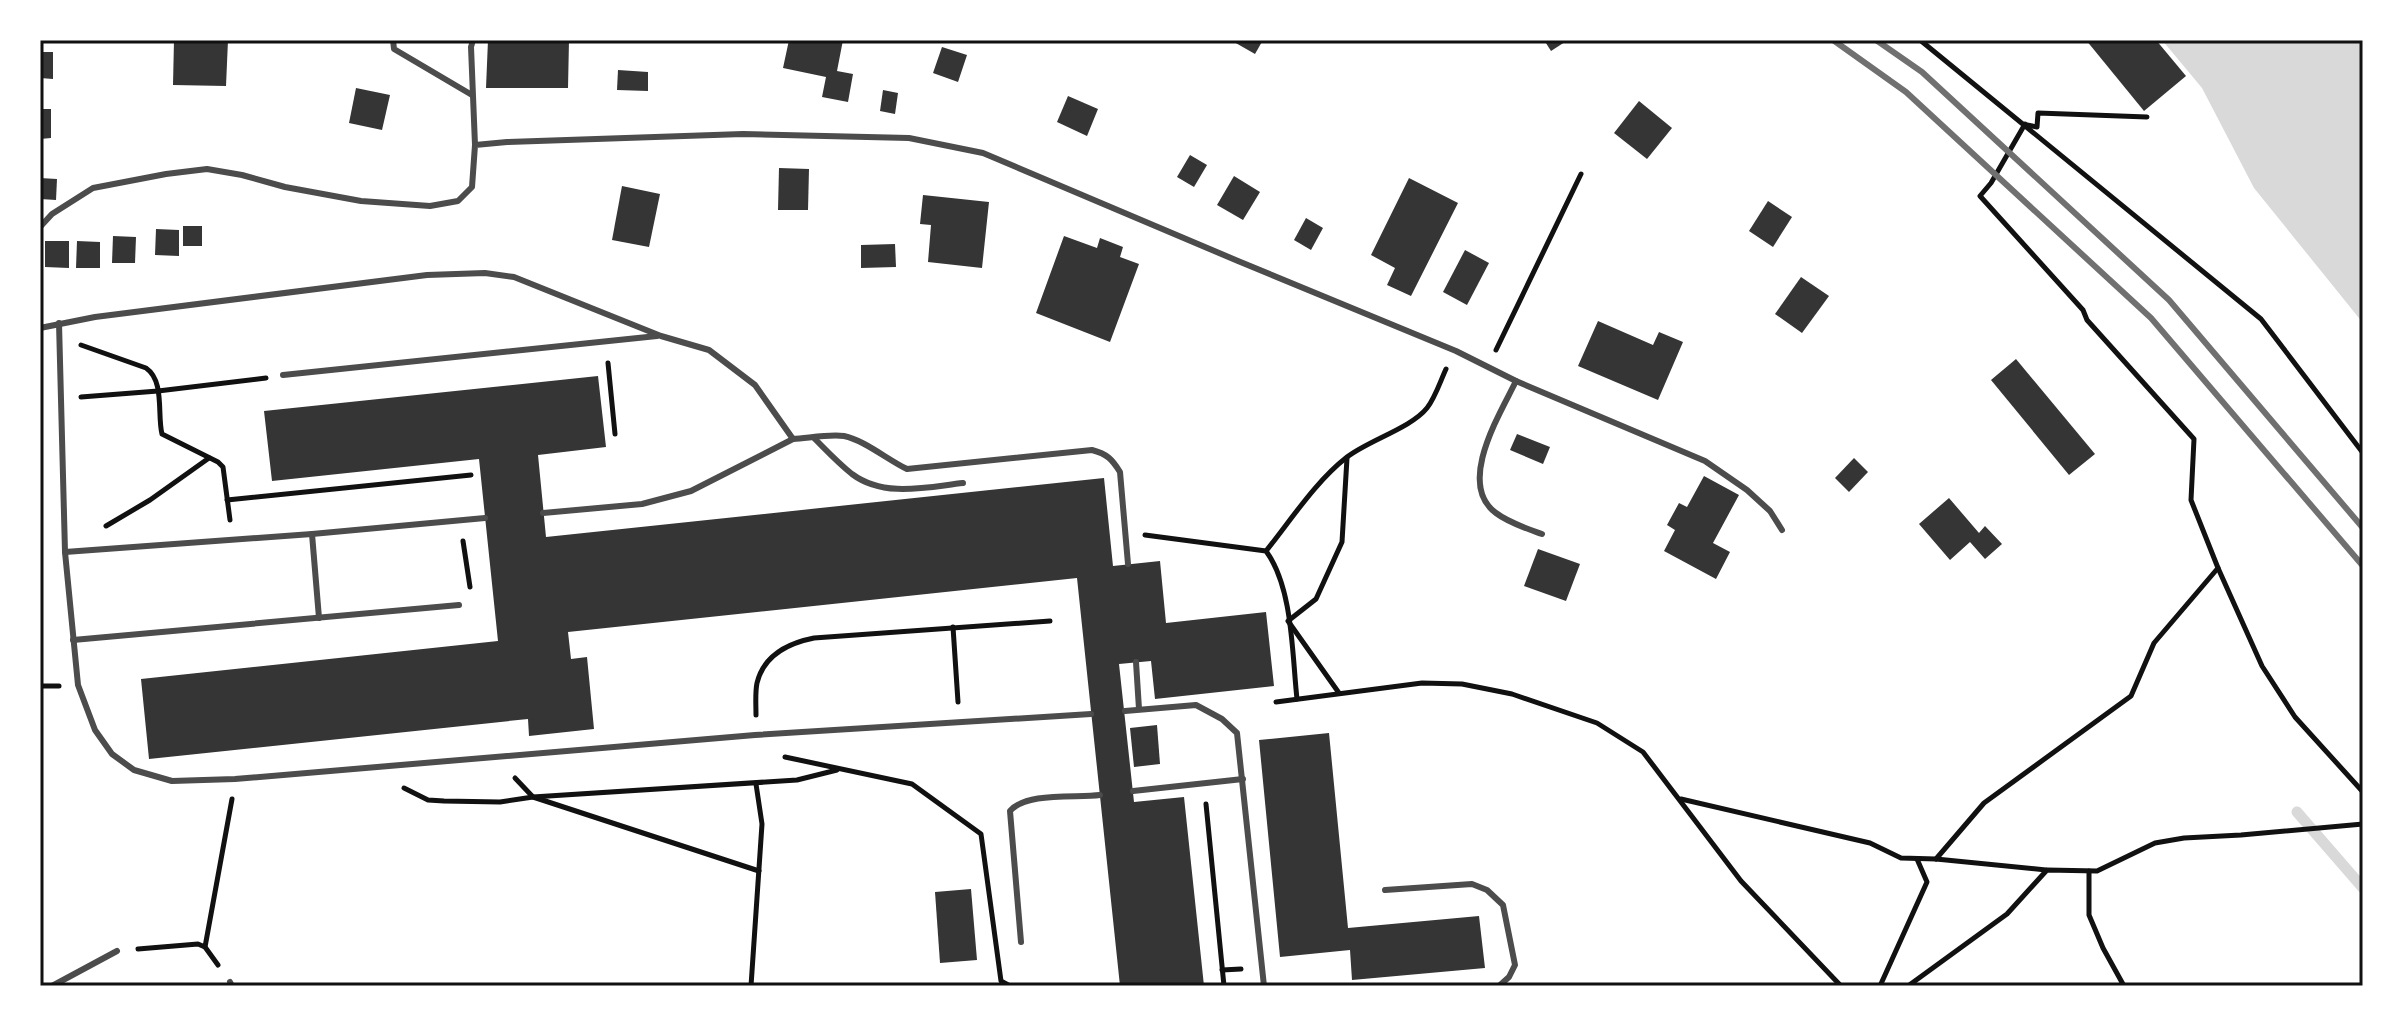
<svg xmlns="http://www.w3.org/2000/svg" width="2403" height="1026" viewBox="0 0 2403 1026" font-family="Arial,sans-serif">
<rect width="100%" height="100%" fill="#fff"/>
<path fill="#d9d9d9" d="M2162 40H2363V323L2254 188 2202 88Z"/>
<g fill="none" stroke-linecap="round" stroke-linejoin="round">
<path stroke="#d9d9d9" stroke-width="11" d="M2297 812 2363 888"/>
</g>
<g fill="#353535">
<path d="M174 40H228L226 86 173 85Z"/>
<path d="M488 40H569L568 88H486Z"/>
<path d="M789 40H843L837 71 853 74 848 102 822 97 826 77 783 68Z"/>
<path d="M1235 40H1263L1255 54 1234 42Z"/>
<path d="M1544 40H1568L1551 51Z"/>
<path d="M2086 40H2156L2186 76 2144 111Z"/>
<path d="M942 47 967 55 958 82 933 73Z"/>
<path d="M40 52H53V79L40 78Z"/>
<path d="M618 70 648 72V91L617 90Z"/>
<path d="M356 88 390 95 382 130 349 123Z"/>
<path d="M883 90 898 93 895 114 880 111Z"/>
<path d="M1068 96 1098 109 1087 136 1057 122Z"/>
<path d="M1639 101 1672 128 1647 159 1614 133Z"/>
<path d="M40 109H51V138L40 139Z"/>
<path d="M1190 155 1207 165 1194 187 1177 177Z"/>
<path d="M779 168 809 169 808 210H778Z"/>
<path d="M1234 176 1260 192 1243 220 1217 205Z"/>
<path d="M40 178 57 179 56 200 40 199Z"/>
<path d="M1409 178 1458 203 1411 296 1387 285 1395 268 1371 255Z"/>
<path d="M622 186 660 194 649 247 612 240Z"/>
<path d="M923 195 989 202 982 268 928 262 931 225 920 224Z"/>
<path d="M1768 201 1792 217 1773 247 1749 231Z"/>
<path d="M1306 218 1323 228 1311 250 1294 240Z"/>
<rect x="183" y="226" width="19" height="20"/>
<path d="M156 229 179 230V256L155 255Z"/>
<path d="M113 236 136 237 135 263H112Z"/>
<path d="M1064 236 1097 248 1100 238 1123 247 1120 257 1139 264 1110 342 1036 313Z"/>
<path d="M45 241H69V268L45 267Z"/>
<path d="M77 241 100 242V268H76Z"/>
<path d="M895 244 896 267 861 268V245Z"/>
<path d="M1465 250 1489 263 1467 305 1443 292Z"/>
<path d="M1801 277 1829 296 1802 333 1775 314Z"/>
<path d="M1598 321 1653 345 1659 332 1683 342 1658 400 1578 366Z"/>
<path d="M2016 359 2095 454 2069 475 1991 380Z"/>
<path d="M598 376 606 447 538 455 546 537 1104 478 1113 566 1160 561 1166 623 1266 612 1274 686 1155 699 1151 661 1119 664 1134 802 1184 797 1204 986H1120L1077 578 568 632 571 659 587 657 594 729 529 736 528 719 149 759 141 679 498 641 479 459 272 481 264 411Z"/>
<path d="M1517 434 1550 447 1543 464 1510 450Z"/>
<path d="M1854 458 1868 472 1849 492 1835 478Z"/>
<path d="M1704 476 1739 495 1713 543 1730 552 1716 579 1664 551 1675 530 1667 525 1679 503 1687 507Z"/>
<path d="M1949 498 1979 533 1985 526 2002 544 1985 559 1970 542 1950 560 1919 524Z"/>
<path d="M1538 549 1580 564 1566 601 1524 586Z"/>
<path d="M1157 725 1160 764 1134 767 1130 728Z"/>
<path d="M1329 733 1348 928 1479 916 1485 968 1352 980 1350 950 1280 957 1259 740Z"/>
<path d="M971 889 977 960 940 963 935 892Z"/>
</g>
<g fill="none" stroke-linecap="round" stroke-linejoin="round">
<g stroke="#111" stroke-width="5">
<path d="M1920 40 2261 319 2363 453"/>
<path d="M2025 124 1991 183 1980 196 2083 310 2087 320 2194 439 2191 500 2218 568 2262 666 2295 717 2363 792"/>
<path d="M2027 125 2037 127 2038 113 2147 117"/>
<path d="M81 345 146 368C165 381 157 415 162 434L218 462 223 467 230 520"/>
<path d="M1496 350 1581 174"/>
<path d="M608 363 615 434"/>
<path d="M81 397 158 391 266 378"/>
<path d="M227 500 471 475"/>
<path d="M106 526 150 500 209 458"/>
<path d="M1145 535 1266 551C1293 588 1292 654 1297 699"/>
<path d="M463 541 470 587"/>
<path d="M1266 551C1291 520 1315 482 1347 457 1369 440 1411 428 1427 408 1435 398 1440 382 1446 369"/>
<path d="M953 627 958 702"/>
<path d="M40 686H59"/>
<path d="M1339 693 1288 621 1316 599 1342 542 1347 458"/>
<path d="M1276 702 1422 683 1462 684 1512 694 1597 723 1643 752 1741 881 1841 986"/>
<path d="M756 715C756 705 755 692 757 683 764 654 789 643 814 638L1050 621"/>
<path d="M785 757 912 784 981 834 1001 981 1010 986"/>
<path d="M515 778 533 797 759 871"/>
<path d="M404 788 428 800 444 801 500 802 533 797 797 780 837 770"/>
<path d="M1681 799 1870 843 1901 858 1936 859 2046 870"/>
<path d="M1206 804 1224 986"/>
<path d="M1936 859 1984 803 2131 696 2154 643 2218 568"/>
<path d="M2089 871V915L2103 948 2124 986"/>
<path d="M205 947 232 799"/>
<path d="M138 949 198 944 205 947 218 965"/>
<path d="M1222 970 1241 969"/>
<path d="M751 986 762 824 756 784"/>
<path d="M1880 986 1927 882 1917 859"/>
<path d="M1908 986 2007 914 2047 870 2097 871 2155 843 2184 838 2241 835 2363 824"/>
</g>
<g stroke="#4c4c4c" stroke-width="6">
<path d="M393 40 394 49 472 95"/>
<path d="M473 40 471 47 475 145"/>
<path d="M40 227 52 214 93 188 166 174 207 169 242 175 285 187 361 201 430 206 458 201 472 187 475 145 507 142 743 134 909 138 983 153 1238 261 1456 351 1516 381 1705 461 1747 490 1770 511 1782 530"/>
<path d="M59 323 65 552 78 685 95 730 112 754 134 770 172 781 235 779 755 735 1091 714"/>
<path d="M40 328 95 317 427 275 485 273 514 277 661 336 709 350 755 385 793 439C809 438 829 434 844 436 864 440 888 460 907 469L1092 450C1107 454 1112 459 1120 472L1128 564"/>
<path d="M283 375 657 336"/>
<path d="M1516 381C1500 414 1456 484 1496 513 1509 523 1528 529 1542 534"/>
<path d="M814 438C826 450 838 463 852 474 884 498 927 487 963 483"/>
<path d="M543 513 642 504 691 491 793 439"/>
<path d="M312 534 319 618"/>
<path d="M65 552 312 534 485 518"/>
<path d="M73 640 459 605"/>
<path d="M1136 662 1139 709"/>
<path d="M1125 711 1196 705 1222 719 1237 733 1264 986"/>
<path d="M1133 791 1243 779"/>
<path d="M1385 890 1472 884 1487 890 1503 905 1515 965 1509 977 1499 986"/>
<path d="M1021 942 1010 811C1026 792 1075 798 1100 795"/>
<path d="M230 982 232 986"/>
<path d="M52 986 117 951"/>
</g>
<g stroke="#707070" stroke-width="6">
<path d="M1833 40 1906 92 2151 318 2363 566"/>
<path d="M1876 40 1922 72 2169 300 2363 528"/>
</g>
</g>
<rect width="2403" height="1026" fill="none" stroke="#ffffff" stroke-width="84"/>
<rect x="42" y="42" width="2319" height="942" fill="none" stroke="#111" stroke-width="3"/>
</svg>
